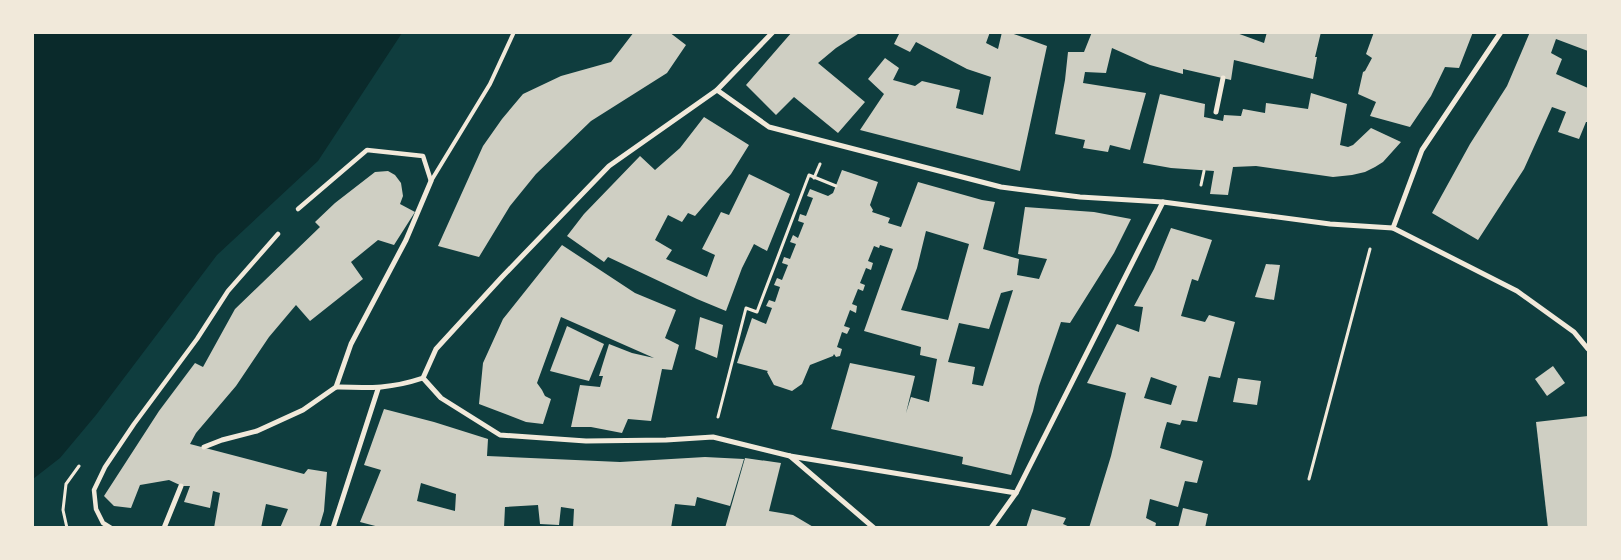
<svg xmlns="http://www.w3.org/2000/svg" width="1621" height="560" viewBox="0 0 1621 560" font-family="'Alegreya Sans',sans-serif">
<rect width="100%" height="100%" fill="#0f3d3e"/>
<path fill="#0a2a2b" d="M33 32 402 33 318 161 217 255 96 415 60 458 33 479Z"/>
<g fill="#cfcfc3" fill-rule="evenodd">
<path d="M634 32H669L686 45 667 73 591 121 536 174 510 206 479 257 438 246 483 146 502 119 523 94 561 76 611 62Z"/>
<path d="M792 32H861L836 48 818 63 865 102 838 133 794 97 776 115 746 85Z"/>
<path d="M900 32H990L986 43 998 49 1002 32H1008L1047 46 1020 171 860 130 884 94 868 79 885 58 899 68 893 80 915 86 922 81 960 90 956 108 983 115 991 77 967 69 916 42 910 52 894 44Z"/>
<path d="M1092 32H1234L1264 43 1267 32H1321L1315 57H1317L1313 79 1234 60 1231 80 1183 69V74L1150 65 1112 48 1106 73 1085 72 1083 83 1146 93 1130 150 1110 145 1108 152 1083 148 1085 140 1055 134 1065 80 1068 52H1084Z"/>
<path d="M1374 32H1473L1459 68 1445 67 1431 96 1410 127 1370 116 1376 102 1358 94 1363 72 1365 71 1372 58 1366 54Z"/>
<path d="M1530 32H1588V51L1556 39 1551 53 1562 59 1556 74 1588 88V122H1586L1579 139 1558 132 1566 112 1552 107 1524 169 1478 240 1432 213 1470 144 1507 86Z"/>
<path d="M1311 93 1347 104 1340 145 1348 147 1353 145 1371 128 1401 142 1383 162 1375 167 1365 172 1352 175 1333 177 1256 166 1233 167 1228 195 1210 194 1214 171 1171 168 1143 163 1160 94 1205 104 1204 117 1223 121 1224 115 1241 116 1243 109 1265 113 1266 103 1308 109Z"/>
<path d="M704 117 749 145 731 174 695 216 688 213 682 222 668 215 655 240 672 250 666 259 707 277 715 255 702 249 721 212 729 215 749 174 790 194 767 251 754 244 742 268 726 311 697 299 608 257 604 262 567 236 584 214 640 156 655 170 680 148Z"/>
<path d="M842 170 878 182 870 205 873 210 872 212 890 218 888 223 901 227 918 182 982 200 995 202 983 249 1019 259 1017 275 1039 279 1047 259 1018 254 1025 207 1094 212 1131 219 1114 253 1070 323 1061 322 1039 386 1033 411 1011 475 962 464 963 457 831 429 850 363 915 376 906 413 911 397 929 402 937 359 920 355 921 347 864 331 893 249 880 245 879 248 874 246 868 261 873 263 871 270 866 268 860 283 865 285 863 291 858 289 852 304 857 306 856 313 850 310 844 326 850 328 847 334 842 332 837 347 842 349 840 356 836 357 834 354 833 356 810 365 802 384 792 391 774 385 767 372 768 371 737 363 752 318 766 324 772 308 766 306 769 300 775 302 780 287 774 285 777 278 782 280 788 265 782 263 784 257 790 259 796 244 790 242 793 235 798 238 804 223 798 221 800 214 806 216 813 198 807 196 810 189 828 196 833 193ZM926 231 969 244 948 320 901 310 917 268ZM1013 290 983 386 972 384 975 367 948 362 959 323 989 329 1001 293Z"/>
<path d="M388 171 395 175 401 183 403 196 400 204 415 212 394 245 378 240 351 262 363 279 310 321 296 305 269 337 236 386 196 433 190 444 304 474 308 469 327 472 324 511 319 528H280L288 509 266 504 261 528H214L220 493 213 491 210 508 184 502 190 486H182L169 480 140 485 131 508 114 506 104 496 159 411 195 363 203 367 235 309 320 227 315 222 335 203 375 172Z"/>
<path d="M1171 228 1212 240 1198 281 1192 279 1181 316 1205 322 1209 315 1235 322 1220 378 1209 376 1197 422 1182 420 1180 425 1167 422 1164 432 1160 448 1203 461 1197 483 1185 481 1178 507 1150 499 1146 518 1156 523 1155 528H1089L1111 456 1126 393 1087 383 1117 324 1139 332 1143 307 1134 306 1154 269ZM1151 377 1177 386 1171 405 1144 398Z"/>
<path d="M562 245 635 293 676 310 665 338 679 345 672 370 662 369 651 421 628 419 622 433 591 427H571L580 385 600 387 603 376H599L609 344 632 353 654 358 561 317 537 383 542 390 545 396 551 399 543 424 526 422 479 404 483 363 503 319Z"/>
<path d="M1266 264 1280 265 1274 300 1255 297Z"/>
<path d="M700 317 723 325 717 358 695 349Z"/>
<path d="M567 326 604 344 589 381 550 371Z"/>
<path d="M1553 366 1565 383 1547 396 1535 379Z"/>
<path d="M1238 378 1261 381 1257 405 1233 402Z"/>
<path d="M384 409 434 422 488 439 487 456 620 462 705 457 744 459 730 506 697 497 695 506 675 504 671 528H573L574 509 561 507 559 525 540 524 538 505 505 507 504 528H383L360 522 381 470 364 465ZM421 483 456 494 455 511 417 501Z"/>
<path d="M1588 416V528H1548L1536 422Z"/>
<path d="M745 458 781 463 769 511 793 515 815 528H725Z"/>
<path d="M1183 508 1208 514 1205 528H1178Z"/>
<path d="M1032 509 1066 518 1063 524 1072 528H1026Z"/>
</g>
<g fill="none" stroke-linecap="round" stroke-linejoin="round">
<g stroke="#f1e9da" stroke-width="3">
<path d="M814 178 820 164"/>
<path d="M1201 185 1204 171"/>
<path d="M718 417 746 308 757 312 809 175 836 186"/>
<path d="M1309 479 1370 249"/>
<path d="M67 528 63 510 66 484 79 466"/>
</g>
<path stroke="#f1e9da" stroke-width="4" d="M431 181 490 84 514 32"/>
<g stroke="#f1e9da" stroke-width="4.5">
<path d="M298 209 367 150 423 156 431 181"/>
<path d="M111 528 103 523 96 509 94 490 105 467 134 424 197 339 228 291 278 234"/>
</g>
<g stroke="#f1e9da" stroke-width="5">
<path d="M717 90 773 32"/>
<path d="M1216 112 1223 78"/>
<path d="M1393 228 1422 150 1501 32"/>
<path d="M423 378 441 398 500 435 586 441 666 440 713 437 790 456 1016 493"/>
<path d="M336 387C370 388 390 389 423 378L436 349 502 277 609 166 717 90 769 127 1001 187 1080 197 1163 202 1330 224 1393 228 1517 291 1574 332 1588 349"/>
<path d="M204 447 222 440 257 431 303 410 336 387 351 344 406 240 431 181"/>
<path d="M790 456 874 528"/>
<path d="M164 528 181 486"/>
<path d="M333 528 378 389"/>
<path d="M991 528 1016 493 1163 202"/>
</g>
</g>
<rect width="1621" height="560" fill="none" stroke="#f1e9da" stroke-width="68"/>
</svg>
